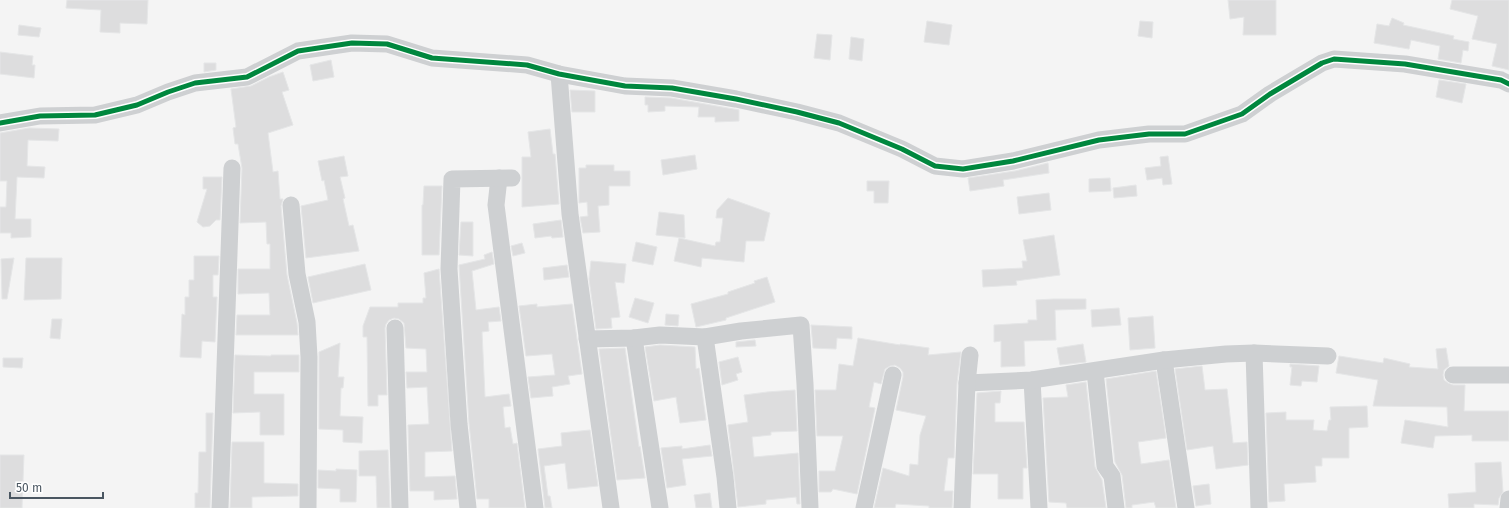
<svg xmlns="http://www.w3.org/2000/svg" width="1509" height="508" viewBox="0 0 1509 508" font-family="'Fira Sans',sans-serif">
<rect width="100%" height="100%" fill="#f4f4f4"/>
<g fill="#ddddde" stroke="#e5e6e7">
<path d="M67 0H148L147 24 120 23V33L100 32 101 10 66 8Z"/>
<path d="M1228 0H1276V35H1243L1244 17 1230 19Z"/>
<path d="M1452 0H1509V70L1492 66 1497 44 1472 39 1478 16 1450 9Z"/>
<path d="M1392 18 1404 23 1403 25 1454 36 1453 39 1469 42 1468 51 1463 50 1461 63 1438 59 1440 46 1411 40 1409 49 1374 43 1377 24 1389 26Z"/>
<path d="M927 21 952 25 949 45 924 42Z"/>
<path d="M1140 21 1153 22 1152 38 1138 36Z"/>
<path d="M19 25 41 28 39 37 18 35Z"/>
<path d="M817 34 832 35 830 60 814 58Z"/>
<path d="M851 37 864 39 862 61 849 59Z"/>
<path d="M0 52 33 56 32 65H35L34 78 0 74Z"/>
<path d="M331 60 334 77 313 81 310 65Z"/>
<path d="M204 63H216V70L204 72Z"/>
<path d="M283 72 289 90 282 92 293 125 268 133 273 172 278 171 280 199H283L281 206 287 275 297 323 298 335H236L237 315H270L269 293 238 294V269H270V244H267L266 222 240 223 242 168 238 144H235L233 128 236 127 231 89 251 86 269 77Z"/>
<path d="M1439 80 1466 84 1462 103 1436 97Z"/>
<path d="M570 90 595 91V112H572Z"/>
<path d="M645 97 671 98 739 110V121L715 122V117H698L699 107 665 106V111L648 112V105H645Z"/>
<path d="M29 128 59 129 58 141 28 140 27 166 45 167 44 178 17 177 15 219H31V237L11 238V233H0V207H6L7 181H0V133Z"/>
<path d="M550 129 553 154H555L559 204 522 207V157H531L528 132Z"/>
<path d="M695 155 697 169 663 175 661 160Z"/>
<path d="M344 156 348 176 340 177 345 198 343 199 349 226 353 225 359 251 306 258 301 206 328 200 324 180 322 181 318 161Z"/>
<path d="M1168 156 1172 184 1163 185 1162 178 1147 180 1145 168 1161 166 1160 157Z"/>
<path d="M1048 163 1049 173 1003 180 1004 186 970 191 968 178 1015 171Z"/>
<path d="M586 165H614V171H630V186H609V205L598 206 600 232 583 233 580 217 588 216 587 202 579 203V168H586Z"/>
<path d="M203 177H222L220 220H216L210 226 203 227 197 222 207 189H203Z"/>
<path d="M1110 178 1111 191 1089 192V179Z"/>
<path d="M867 181H889L888 203H874V191H867Z"/>
<path d="M1136 185 1137 196 1114 198 1113 188Z"/>
<path d="M424 186H442L439 255H422V205H423Z"/>
<path d="M1049 193 1051 210 1019 214 1017 197Z"/>
<path d="M728 198 770 213 764 241H746L744 262 702 258 701 267 674 261 679 238 715 246 716 242H720L723 218H716L717 210Z"/>
<path d="M659 212 684 215 685 238 656 235Z"/>
<path d="M561 220 563 237 552 238 551 236 535 238 533 224Z"/>
<path d="M461 222H473V256L459 255Z"/>
<path d="M1054 235 1060 275 1016 281 1017 285 983 287 982 270 1023 268 1022 261H1027L1023 240Z"/>
<path d="M636 242 657 247 653 265 632 261Z"/>
<path d="M522 243 525 253 513 256 511 246Z"/>
<path d="M492 252 494 264 472 271 476 310 499 307 501 321 488 322 489 331 482 332 485 397 509 394 511 406 503 407 505 428 510 427 513 444 517 443 525 508H489V499H477L469 423 459 265 485 259 484 255Z"/>
<path d="M194 256H219L218 275H213V297H217L215 342 202 341 201 358 180 357 182 314 185 315V297H189V280H194Z"/>
<path d="M14 258 7 299H2L1 259Z"/>
<path d="M26 258H62L61 299 24 300Z"/>
<path d="M591 261 626 264 624 283 615 282 620 317 611 318 612 328 596 329 589 279Z"/>
<path d="M365 264 371 290 313 303 308 277Z"/>
<path d="M567 265 569 277 544 280 543 268Z"/>
<path d="M439 269 452 451 425 452V477L455 476 457 499 434 500V491H410L408 425 429 424 427 387 407 388 406 372H427L426 349 406 348 404 323 399 319 394 318 389 320 386 324 385 328 387 395H378V406H368L367 337H363V326L370 307H398V303H423V298H426L424 273Z"/>
<path d="M767 277 775 302 726 318V320L696 327 691 304 728 294V292L755 283 754 281Z"/>
<path d="M635 298 654 303 648 323 629 317Z"/>
<path d="M1054 299H1086V309L1055 310 1056 340 1024 341 1025 366 1001 367V341L994 342V325L1028 323V320H1037L1036 300Z"/>
<path d="M537 304V307L572 304 582 374 568 376 570 384 552 387 553 396 531 398 528 377 555 375 552 354 526 356 519 306Z"/>
<path d="M1119 308 1121 325 1092 327 1091 310Z"/>
<path d="M666 314 679 315 678 326 665 325Z"/>
<path d="M1153 316 1155 348 1130 350 1128 318Z"/>
<path d="M52 319H62L60 339 50 338Z"/>
<path d="M811 325 852 327V339L837 338 836 349 813 348Z"/>
<path d="M858 338 900 345V344L929 348 928 355 961 352 957 383 954 458H948L944 491H953L952 508H929V506L896 504 895 508H874L883 468 909 476 910 464 918 465 920 435 926 416 896 410 903 377V372L900 368 895 365 890 366 885 369 881 384 874 382 869 407 875 408 872 423 857 494 833 489 831 492H819V471H835L843 436H817L815 390H836L839 364 853 366Z"/>
<path d="M755 340 756 346 736 347V342Z"/>
<path d="M340 343 338 377H344L343 388H341L340 416 363 417 362 443 343 442V430L319 429V352Z"/>
<path d="M1083 344 1086 362 1060 365 1057 348Z"/>
<path d="M660 345 695 347 696 369 699 368 706 420 680 423 676 397 654 401 645 347Z"/>
<path d="M625 348 639 447 640 446 645 478 617 480 599 349Z"/>
<path d="M1446 348 1449 366 1444 370 1443 375 1444 380 1448 383 1453 385H1465L1464 411H1509V441H1472V435L1435 436 1433 448 1401 443 1405 420 1448 427 1447 407 1373 406 1378 380 1336 373 1339 356 1383 363 1384 358 1410 364 1409 367 1438 369 1436 349Z"/>
<path d="M235 355 271 356V355H299V372H254V394H284V435H260V412L233 413Z"/>
<path d="M738 357 742 372 736 374 738 380 722 385 719 362Z"/>
<path d="M3 358H23L22 368 3 367Z"/>
<path d="M1290 364 1319 366 1317 382 1302 381 1301 386 1290 385 1292 367H1290Z"/>
<path d="M1202 366 1205 390 1227 389 1233 443 1247 442 1248 465 1216 469 1213 446 1187 450 1175 369Z"/>
<path d="M1156 371 1166 438 1138 442 1141 464 1169 460 1176 508H1156L1154 502 1132 505V508H1126L1122 475 1115 462 1106 379Z"/>
<path d="M1086 382 1095 467 1102 480 1106 508H1067L1066 503 1049 502 1043 398 1068 397 1066 385Z"/>
<path d="M795 390 797 431 771 432V435L752 437 754 457 798 453 800 504H797L796 497 766 500V504L738 507 728 425 748 422 744 395 767 392Z"/>
<path d="M1001 391 1000 403H995V422H1024L1027 468H1023V499H998V474H973L977 393Z"/>
<path d="M1367 406 1368 427 1349 428V458H1322V466H1315L1316 482 1284 484 1285 501 1269 502 1266 413 1286 412V420H1314L1313 430 1327 431 1329 420H1331L1330 407Z"/>
<path d="M206 413H213L210 508H195V493H198L199 452H206Z"/>
<path d="M590 430 598 486 568 489 565 463 544 466 548 496H550L552 508H545L538 449 562 446 561 433Z"/>
<path d="M232 442H264V483L298 484V496L252 497V508H230Z"/>
<path d="M710 445 712 456 682 459 686 485 667 488 661 448 682 446V449Z"/>
<path d="M388 450 390 508H377L376 476H359V451Z"/>
<path d="M0 455H24L22 508H0Z"/>
<path d="M1501 462 1503 492 1499 498 1498 505 1474 504V508H1449L1448 494 1476 492 1475 463Z"/>
<path d="M336 469 357 470 356 502H340V489L318 488V470L336 471Z"/>
<path d="M1209 484 1211 504 1196 506 1193 486Z"/>
<path d="M710 493 712 508H696L694 495Z"/>
</g>
<g fill="none" stroke-linecap="round" stroke-linejoin="round">
<g stroke="#ced0d2" stroke-width="17">
<path d="M559 74 570 214 611 508"/>
<path d="M0 123 40 116 95 115 137 105 168 92 195 83 247 77 298 51 352 43 387 44 432 58 527 65 559 74 625 86 672 88 736 99 797 112 839 123 902 149 935 166 963 169 1013 161 1099 140 1149 134H1185L1242 114 1270 94 1322 63 1334 59 1405 64 1501 80 1509 84"/>
<path d="M499 178 496 205 535 508"/>
<path d="M291 205 297 274 307 322 309 357 308 508"/>
<path d="M395 328 400 508"/>
<path d="M705 337 725 477 728 508"/>
<path d="M634 338 660 508"/>
<path d="M587 339 634 338 660 335 705 337 741 331 801 325 805 384 810 508"/>
<path d="M1254 353 1259 508"/>
<path d="M1164 360 1186 508"/>
<path d="M1095 371 1105 466 1112 476 1116 508"/>
<path d="M1453 375H1509"/>
<path d="M1032 380 1039 508"/>
<path d="M967 383 1032 380 1164 360 1226 354 1254 353 1328 356"/>
<path d="M220 508 232 168"/>
<path d="M468 508 459 424 449 269 452 179 512 178"/>
<path d="M864 508 893 375"/>
<path d="M962 508 967 383 970 355"/>
<path d="M1508 508 1509 499"/>
</g>
<g stroke="#fff" stroke-width="8">
<path id="cycleway" d="M0 123 40 116 95 115 137 105 168 92 195 83 247 77 298 51 352 43 387 44 432 58 527 65 559 74 625 86 672 88 736 99 797 112 839 123 902 149 935 166 963 169 1013 161 1099 140 1149 134H1185L1242 114 1270 94 1322 63 1334 59 1405 64 1501 80 1509 84"/>
</g>
<use href="#cycleway" stroke="#00873e" stroke-width="5"/>
</g>
<path d="M10 492v6h93v-6" fill="none" stroke="#4a5661" stroke-width="2"/>
<text x="16" y="492" font-size="12" fill="#4a5661" stroke="#ffffff" stroke-width="3" paint-order="stroke">50 m</text>
</svg>
